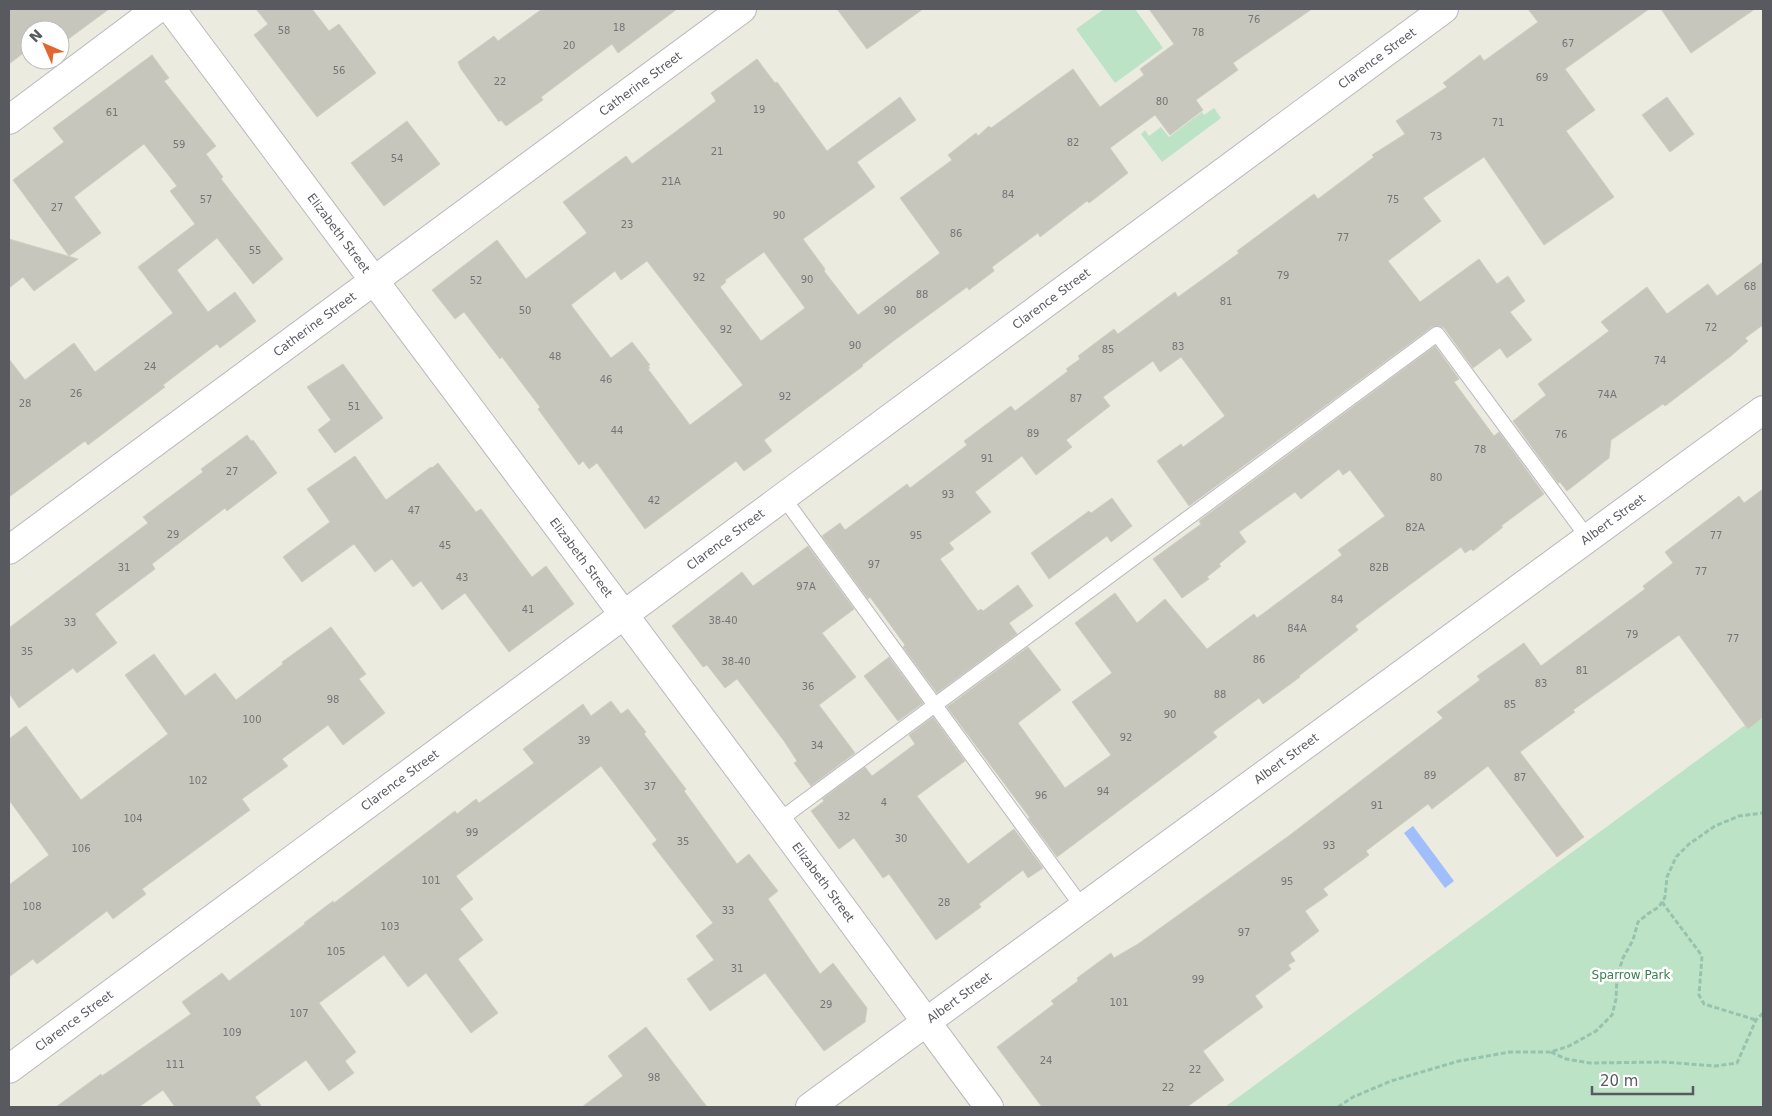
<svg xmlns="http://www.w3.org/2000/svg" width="1772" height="1116" viewBox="0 0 1772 1116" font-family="'DejaVu Sans',sans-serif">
<rect width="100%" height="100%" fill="#ebebe0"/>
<g fill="#bde3c6">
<path d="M1104 9H1135L1163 48 1115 83 1076 29Z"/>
<path d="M1214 108 1221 118 1162 162 1141 134 1145 130 1149 136 1161 127 1169 137 1202 112 1204 115Z"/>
<path d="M1763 712V1107H1225Z"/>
</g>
<path fill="#a0befb" d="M1413 826 1454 881 1445 888 1404 833Z"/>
<g fill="#c6c6bc" stroke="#d0cebf" fill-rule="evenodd">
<path d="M9 9H109L67 40 57 28 55 30H30V48L9 64Z"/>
<path d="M256 9H312L329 31 339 24 376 73 317 117 254 35 268 24Z"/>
<path d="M542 9H677L618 53 612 44 541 97 543 100 506 126 501 120 499 122 461 69 458 62 494 36 498 41Z"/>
<path d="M837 9H923L867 49Z"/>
<path d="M1149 9H1312L1233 63 1238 70 1196 100 1203 110 1170 135 1155 115 1110 148 1128 173 1089 203 1087 201 1040 237 1038 233 992 267 994 271 969 290 967 287 896 339 862 365 863 366 764 440 772 451 744 471 736 461 645 529 597 463 589 469 583 461 579 465 538 409 540 407 502 357 500 359 464 312 455 319 432 290 497 240 526 279 587 233 563 202 626 156 632 164 686 124 716 101 711 93 757 59 775 83 777 82 827 151 900 97 916 120 857 162 875 187 803 239 825 269 824 271 858 315 940 253 900 198 952 160 948 155 976 133 978 136 989 126 991 128 1073 69 1100 107 1144 75 1140 69 1174 44ZM764 252 805 308 761 341 720 287 726 282 725 280ZM647 261 743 385 690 425 648 369 650 368 648 366 650 365 632 342 611 358 571 305 615 271 621 280Z"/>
<path d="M1528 9H1649L1565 69 1595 110 1566 131 1614 197 1544 245 1484 157 1423 198 1441 221 1388 261 1420 302 1479 259 1497 284 1508 276 1525 301 1510 312 1532 340 1507 358 1500 348 1473 368 1444 328 1440 326 1432 327 1189 506 1157 461 1181 444 1183 447 1225 416 1181 357 1160 372 1153 361 1103 397 1110 406 1066 440 1072 447 1036 475 1022 456 975 492 991 512 949 543 954 549 940 559 978 611 981 609 983 611 1018 585 1033 606 1009 623 1017 634 937 693 903 647 905 645 870 597 868 599 822 536 840 523 845 530 907 484 910 488 967 445 964 441 1011 406 1015 411 1068 371 1066 369 1080 359 1078 356 1114 329 1118 334 1175 292 1178 297 1239 253 1237 251 1314 194 1318 199 1374 157 1372 155 1405 134 1396 121 1447 87 1443 83 1480 55 1484 61 1538 22Z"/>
<path d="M1661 9H1755L1691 53Z"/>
<path d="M152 55 169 78 164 81 216 146 206 154 223 177 221 179 283 259 253 284 217 238 177 270 208 312 235 292 256 321 220 348 217 344 163 385 165 387 88 445 85 441 9 497V359L25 380 74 343 95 372 173 313 138 267 195 224 170 191 177 186 144 144 74 197 101 233 69 256 13 180 64 142 53 128Z"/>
<path d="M1667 97 1694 134 1670 152 1642 115Z"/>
<path d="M407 121 440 164 384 206 351 163Z"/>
<path d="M9 239 78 259 34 291 23 277 9 288Z"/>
<path d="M1763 262V325L1745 338 1748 341 1731 356 1665 406 1663 404 1611 440 1609 458 1567 491 1560 482 1558 483 1513 421 1546 395 1538 384 1609 331 1601 322 1647 287 1667 314 1708 284 1717 296Z"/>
<path d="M1435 346 1459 379 1454 382 1494 436 1499 432 1544 494 1501 526 1503 527 1473 551 1471 549 1465 553 1461 547 1400 592 1355 626 1358 630 1299 676 1300 677 1263 704 1259 698 1213 732 1217 737 1057 857 1028 818H1030L947 707 1028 647 1061 690 1018 723 1065 788 1111 755 1072 702 1112 673 1075 623 1115 593 1137 623 1165 599 1207 649 1254 614 1257 618 1342 555 1338 550 1385 516 1350 470 1343 475 1339 469 1301 499 1295 492 1239 532 1246 542 1219 564 1221 566 1207 577 1209 579 1182 598 1153 559 1201 524 1199 521Z"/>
<path d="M343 364 383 418 335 453 318 430 331 420 307 387Z"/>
<path d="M247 435 251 441 253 440 277 473 227 511 225 508 152 564 155 569 95 614 117 643 77 673 73 668 19 708 9 693V628L148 523 143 517 203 472 201 469Z"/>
<path d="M355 456 386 500 431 467 432 468 438 463 476 512 481 509 532 577 546 566 574 604 509 652 465 593 442 610 421 581 413 587 392 559 375 572 354 544 302 582 283 557 330 522 307 489Z"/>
<path d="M1763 489V717L1748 729 1679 635 1573 710 1575 712 1520 752 1584 837 1557 857 1488 766 1432 809 1428 804 1366 851 1369 855 1323 889 1328 895 1305 911 1319 931 1290 953 1295 961 1288 965 1291 969 1255 996 1263 1007 1203 1051 1224 1080 1187 1107H1042L997 1047 1054 1004 1051 1001 1078 981 1077 978 1111 953 1114 958 1138 944 1290 835 1443 718 1437 712 1480 680 1477 676 1524 643 1541 666 1645 589 1643 586 1673 563 1665 552 1739 496 1744 503Z"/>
<path d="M1112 498 1132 526 1111 542 1107 536 1049 579 1031 553 1089 511 1091 513Z"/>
<path d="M808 546 854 609 822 633 856 677 819 705 855 753 811 786 794 763 797 761 784 741 737 679 725 688 707 665 703 667 672 626 742 572 753 586Z"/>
<path d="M331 627 366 674 359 679 385 713 343 745 328 725 282 759 288 766 242 799 250 810 142 889 146 894 113 919 107 911 37 964 33 959 9 977V885L49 855 9 800V739L26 726 81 800 168 734 125 675 154 654 185 696 215 673 236 700 283 664 282 662Z"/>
<path d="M889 657 923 703 898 721 864 676Z"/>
<path d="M611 701 621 714 628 709 646 732 644 734 686 789 684 791 737 864 749 854 778 891 768 899 820 974 833 963 867 1008 865 1022 824 1051 765 973 710 1011 687 979 714 960 696 936 713 923 652 844 657 840 601 766 456 876 473 899 460 909 483 940 458 959 498 1013 471 1033 426 973 408 987 384 955 319 1003 356 1052 345 1061 354 1073 329 1091 306 1060 255 1097 262 1107H175L163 1090 139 1107H56L101 1074 102 1076 191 1014 182 1002 222 973 229 981 305 924 304 923 333 901 334 903 455 811 457 814 476 799 479 803 534 763 523 749 583 704 591 716Z"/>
<path d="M933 717 965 761 917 796 968 864 1014 829 1043 868 1028 878 1023 870 979 904 981 907 936 940 889 874 883 878 854 838 839 849 811 811 824 801 822 799 865 767 872 776 915 744 909 735Z"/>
<path d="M646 1027 707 1107H582L623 1076 608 1056Z"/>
</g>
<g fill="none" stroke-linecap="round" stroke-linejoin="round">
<g stroke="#b8b8be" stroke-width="16">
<g id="service">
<path d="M783 497 1083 908"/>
<path d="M778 821 1437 334 1588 538"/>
</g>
</g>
<g stroke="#b8b8be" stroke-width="30">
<g id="minor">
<path d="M9 120 157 9"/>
<path id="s1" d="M9 550 742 9"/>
<path id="s2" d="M9 1069 1444 9"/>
<path id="s3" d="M810 1107 1763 410"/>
</g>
</g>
<g stroke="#b8b8be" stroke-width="30">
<g id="tertiary">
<path id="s4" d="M171 9 778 821 989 1107"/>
</g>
</g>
<g stroke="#96c3ad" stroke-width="3" stroke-dasharray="5 2.5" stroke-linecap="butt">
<path d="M1662 902 1702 956 1699 995 1704 1004 1756 1020"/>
<path d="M1551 1052 1566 1059 1590 1063 1664 1062 1715 1066 1737 1063 1756 1020 1763 1013"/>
<path d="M1338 1107 1353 1097 1391 1081 1459 1061 1510 1052H1550L1569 1046 1596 1031 1612 1015 1616 999 1617 977 1623 958 1633 940 1638 922 1649 913 1659 907 1665 897 1667 877 1676 857 1689 844 1715 826 1739 816 1763 813"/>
</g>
<use href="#service" stroke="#fff" stroke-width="14"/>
<use href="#minor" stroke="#fff" stroke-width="28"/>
<use href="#tertiary" stroke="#fff" stroke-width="28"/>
</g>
<g text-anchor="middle" stroke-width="5" stroke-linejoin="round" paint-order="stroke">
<g font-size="10" fill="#747577">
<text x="1254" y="23">76</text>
<text x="619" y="31">18</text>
<text x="284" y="34">58</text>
<text x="1198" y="36">78</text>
<text x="1568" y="47">67</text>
<text x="569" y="49">20</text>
<text x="339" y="74">56</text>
<text x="1542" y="81">69</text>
<text x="500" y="85">22</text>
<text x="1162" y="105">80</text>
<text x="759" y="113">19</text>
<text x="112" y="116">61</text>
<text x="1498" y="126">71</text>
<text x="1436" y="140">73</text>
<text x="1073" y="146">82</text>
<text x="179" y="148">59</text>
<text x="717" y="155">21</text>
<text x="397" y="162">54</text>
<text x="671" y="185">21A</text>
<text x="1008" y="198">84</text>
<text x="206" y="203">57</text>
<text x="1393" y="203">75</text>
<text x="57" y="211">27</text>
<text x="779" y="219">90</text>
<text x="627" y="228">23</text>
<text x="956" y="237">86</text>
<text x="1343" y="241">77</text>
<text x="255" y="254">55</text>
<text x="1283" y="279">79</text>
<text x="699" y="281">92</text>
<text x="807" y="283">90</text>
<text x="476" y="284">52</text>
<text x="1750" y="290">68</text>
<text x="922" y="298">88</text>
<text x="1226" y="305">81</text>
<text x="525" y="314">50</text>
<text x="890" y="314">90</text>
<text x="1711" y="331">72</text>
<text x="726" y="333">92</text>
<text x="855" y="349">90</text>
<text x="1178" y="350">83</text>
<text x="1108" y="353">85</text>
<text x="555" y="360">48</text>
<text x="1660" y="364">74</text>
<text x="150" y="370">24</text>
<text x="606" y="383">46</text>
<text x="76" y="397">26</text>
<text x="1607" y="398">74A</text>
<text x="785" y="400">92</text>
<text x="1076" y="402">87</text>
<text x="25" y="407">28</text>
<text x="354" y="410">51</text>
<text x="617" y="434">44</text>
<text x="1033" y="437">89</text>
<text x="1561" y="438">76</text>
<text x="1480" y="453">78</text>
<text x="987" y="462">91</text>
<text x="232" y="475">27</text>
<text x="1436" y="481">80</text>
<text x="948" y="498">93</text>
<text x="654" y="504">42</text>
<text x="414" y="514">47</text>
<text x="1415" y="531">82A</text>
<text x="173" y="538">29</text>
<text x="916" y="539">95</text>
<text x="1716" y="539">77</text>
<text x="445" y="549">45</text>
<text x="874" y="568">97</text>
<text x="124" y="571">31</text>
<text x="1379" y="571">82B</text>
<text x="1701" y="575">77</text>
<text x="462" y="581">43</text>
<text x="806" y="590">97A</text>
<text x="1337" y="603">84</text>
<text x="528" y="613">41</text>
<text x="723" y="624">38-40</text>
<text x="70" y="626">33</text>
<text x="1297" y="632">84A</text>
<text x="1632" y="638">79</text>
<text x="1733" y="642">77</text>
<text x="27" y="655">35</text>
<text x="1259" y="663">86</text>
<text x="736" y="665">38-40</text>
<text x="1582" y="674">81</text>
<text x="1541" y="687">83</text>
<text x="808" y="690">36</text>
<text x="1220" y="698">88</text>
<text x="333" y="703">98</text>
<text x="1510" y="708">85</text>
<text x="1170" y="718">90</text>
<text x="252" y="723">100</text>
<text x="1126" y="741">92</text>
<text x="584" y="744">39</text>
<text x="817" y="749">34</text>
<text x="1430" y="779">89</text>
<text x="1520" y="781">87</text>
<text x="198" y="784">102</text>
<text x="650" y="790">37</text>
<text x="1103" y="795">94</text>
<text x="1041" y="799">96</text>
<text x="884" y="806">4</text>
<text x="1377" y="809">91</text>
<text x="844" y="820">32</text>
<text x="133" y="822">104</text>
<text x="472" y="836">99</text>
<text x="901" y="842">30</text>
<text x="683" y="845">35</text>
<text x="1329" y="849">93</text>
<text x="81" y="852">106</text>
<text x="431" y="884">101</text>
<text x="1287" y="885">95</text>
<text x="944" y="906">28</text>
<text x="32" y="910">108</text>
<text x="728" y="914">33</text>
<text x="390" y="930">103</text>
<text x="1244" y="936">97</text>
<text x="336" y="955">105</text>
<text x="737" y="972">31</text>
<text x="1198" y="983">99</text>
<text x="1119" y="1006">101</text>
<text x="826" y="1008">29</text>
<text x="299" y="1017">107</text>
<text x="232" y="1036">109</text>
<text x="1046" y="1064">24</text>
<text x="175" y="1068">111</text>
<text x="1195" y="1073">22</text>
<text x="654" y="1081">98</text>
<text x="1168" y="1091">22</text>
</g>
<g font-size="12" fill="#595a60" stroke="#fff">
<text dy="4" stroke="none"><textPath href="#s2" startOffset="1701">Clarence Street</textPath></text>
<text dy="4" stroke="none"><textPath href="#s1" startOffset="785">Catherine Street</textPath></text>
<text dy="4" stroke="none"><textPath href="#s4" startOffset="280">Elizabeth Street</textPath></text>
<text dy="4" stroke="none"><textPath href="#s2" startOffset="1296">Clarence Street</textPath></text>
<text dy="4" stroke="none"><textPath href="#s1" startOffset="380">Catherine Street</textPath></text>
<text dy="4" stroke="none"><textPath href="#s3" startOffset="995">Albert Street</textPath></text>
<text dy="4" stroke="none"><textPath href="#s2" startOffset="891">Clarence Street</textPath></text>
<text dy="4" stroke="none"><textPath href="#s4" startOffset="685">Elizabeth Street</textPath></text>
<text dy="4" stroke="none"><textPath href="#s3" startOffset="590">Albert Street</textPath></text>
<text dy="4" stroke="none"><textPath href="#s2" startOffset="486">Clarence Street</textPath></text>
<text dy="4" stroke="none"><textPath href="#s4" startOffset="1090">Elizabeth Street</textPath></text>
<text dy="4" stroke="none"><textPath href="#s3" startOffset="185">Albert Street</textPath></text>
<text dy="4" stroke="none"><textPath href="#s2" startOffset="81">Clarence Street</textPath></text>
</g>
<g font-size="12" fill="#37814c" stroke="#fff">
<text x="1631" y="979">Sparrow Park</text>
</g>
</g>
<rect width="1772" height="1116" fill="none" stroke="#595a60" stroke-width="20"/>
<g transform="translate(45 45) rotate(315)"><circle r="24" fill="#ffffff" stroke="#bdbdbf"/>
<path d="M0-4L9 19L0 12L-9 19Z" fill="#e2672f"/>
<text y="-8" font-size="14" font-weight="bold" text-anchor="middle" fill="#595a60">N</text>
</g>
<path d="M1592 1086v8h101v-8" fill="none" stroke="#595a60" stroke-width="2.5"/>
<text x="1600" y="1086" font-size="15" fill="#595a60" stroke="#ffffff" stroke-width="4" paint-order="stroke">20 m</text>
</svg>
